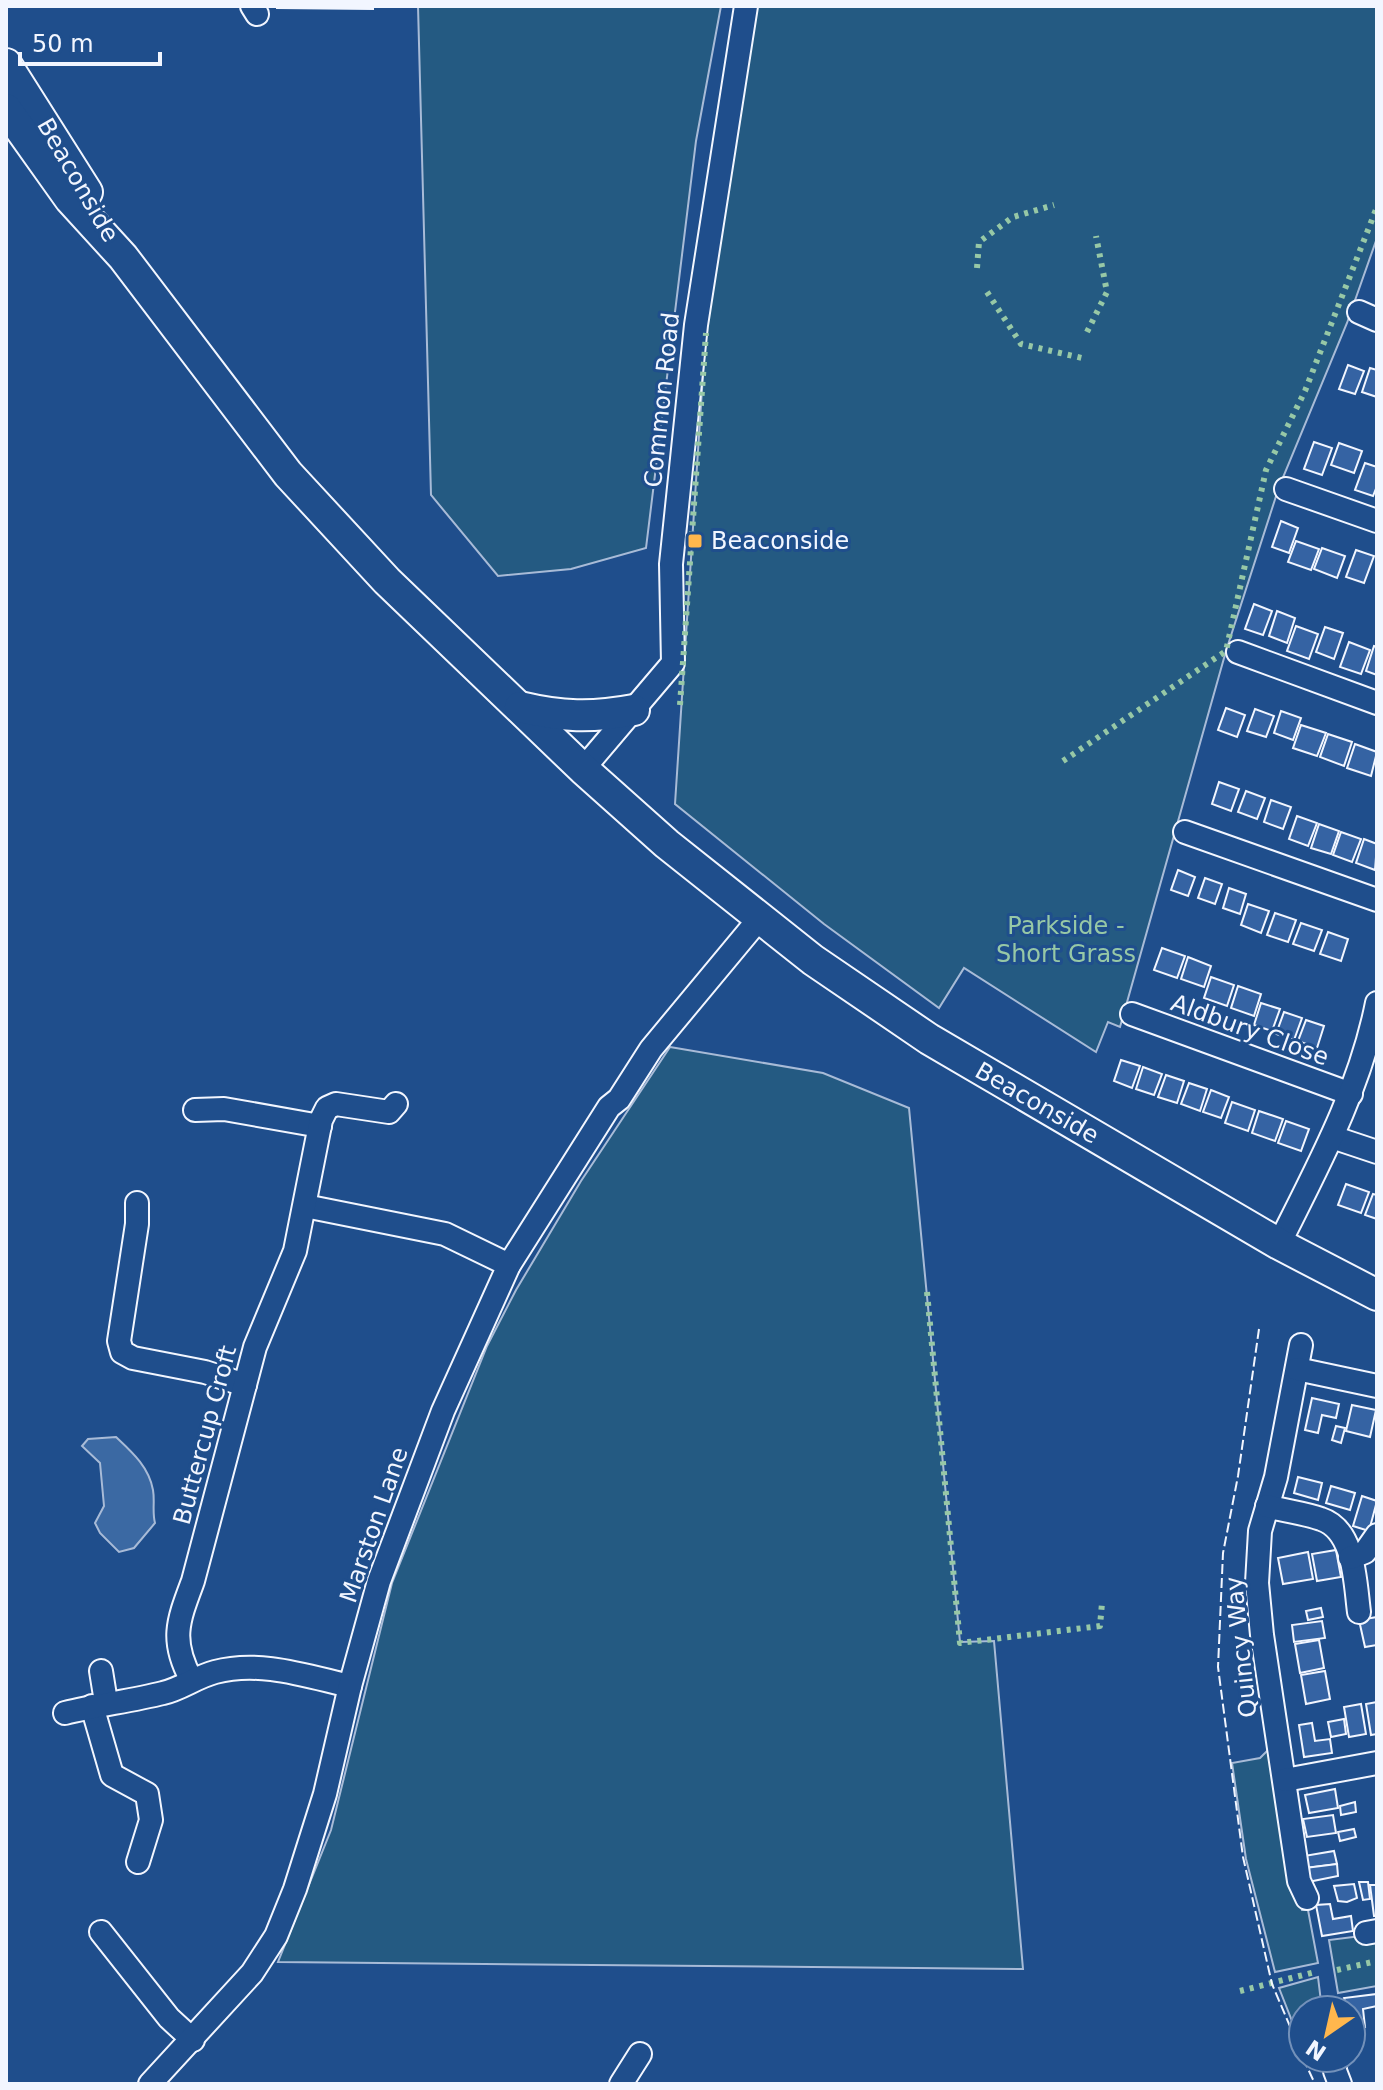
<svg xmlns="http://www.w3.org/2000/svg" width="1383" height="2090" viewBox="0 0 1383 2090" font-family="'DejaVu Sans',sans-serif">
<rect width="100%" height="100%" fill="#1f4e8c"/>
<g fill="#245a82" stroke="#a8bbd7" stroke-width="2">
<path d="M418 6H721L696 141 646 548 571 569 498 576 431 495Z"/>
<path d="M756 6H1377V238L1347 323 1279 487 1226 651 1120 1027 1108 1022 1096 1052 964 968 939 1008 824 924 675 804 706 328Z"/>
<path d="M670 1047 823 1073 909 1108 960 1642 994 1641 1023 1969 278 1962 331 1830 392 1583 487 1346 516 1290 581 1181Z"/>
<path d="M1268 1750 1282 1832 1302 1910H1308L1318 1963 1275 1972 1246 1859 1232 1763 1260 1758Z"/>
<path d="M1377 1934V1986L1338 1993 1329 1940Z"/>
<path d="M1318 1977 1322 2010H1303V2049L1279 1988Z"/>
</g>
<path fill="#3b69a3" stroke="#a8bbd7" stroke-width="2" d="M116 1437C132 1452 149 1467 153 1490 155 1501 152 1512 155 1523L134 1548 119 1552 100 1533 95 1523 104 1506 100 1463 82 1446 88 1439Z"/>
<g fill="#3563a3" stroke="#f2f6ff" stroke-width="2">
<path d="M277 6H373V9L277 8Z"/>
<path d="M1348 365 1364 371 1355 394 1339 389Z"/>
<path d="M1370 368 1377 370V397L1362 392Z"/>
<path d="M1314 442 1332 448 1322 475 1304 469Z"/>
<path d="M1339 443 1362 451 1354 473 1331 465Z"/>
<path d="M1365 463 1377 467V486L1373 496 1355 490Z"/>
<path d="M1281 521 1298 528 1289 553 1272 547Z"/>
<path d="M1296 541 1319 549 1311 570 1288 562Z"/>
<path d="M1322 548 1345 556 1337 578 1314 569Z"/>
<path d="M1356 550 1374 556 1364 583 1346 577Z"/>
<path d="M1254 604 1272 611 1263 635 1245 629Z"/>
<path d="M1277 611 1295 618 1287 643 1269 636Z"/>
<path d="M1296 626 1318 634 1309 659 1287 651Z"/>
<path d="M1325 627 1343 633 1334 659 1316 652Z"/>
<path d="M1349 642 1370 650 1361 674 1340 667Z"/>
<path d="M1374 646 1377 647V675L1366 671Z"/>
<path d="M1226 708 1245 715 1237 737 1218 730Z"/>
<path d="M1255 709 1274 716 1266 737 1247 731Z"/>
<path d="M1281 711 1301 718 1293 740 1274 733Z"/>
<path d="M1301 725 1326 733 1317 756 1293 748Z"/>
<path d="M1328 734 1352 742 1344 766 1320 757Z"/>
<path d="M1355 744 1377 752 1371 776 1347 768Z"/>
<path d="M1219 782 1239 789 1231 811 1212 804Z"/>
<path d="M1246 791 1265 798 1257 819 1238 812Z"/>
<path d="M1271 800 1291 807 1283 829 1264 822Z"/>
<path d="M1297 816 1317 823 1308 846 1289 839Z"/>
<path d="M1319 824 1339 831 1331 854 1311 848Z"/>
<path d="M1341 832 1361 839 1352 862 1333 855Z"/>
<path d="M1364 839 1377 844 1375 870 1356 863Z"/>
<path d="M1178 870 1195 877 1188 896 1171 890Z"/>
<path d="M1205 878 1222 884 1215 904 1198 898Z"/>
<path d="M1229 888 1246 894 1240 914 1223 908Z"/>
<path d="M1248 904 1269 911 1261 933 1241 925Z"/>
<path d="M1275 913 1296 920 1288 942 1267 935Z"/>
<path d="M1301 923 1322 930 1314 951 1293 944Z"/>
<path d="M1328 932 1348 939 1341 961 1320 954Z"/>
<path d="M1162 948 1185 956 1177 978 1154 970Z"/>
<path d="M1188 957 1211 966 1204 987 1181 979Z"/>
<path d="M1211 977 1234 985 1227 1006 1204 998Z"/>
<path d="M1238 986 1261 994 1254 1016 1231 1008Z"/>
<path d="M1261 1003 1280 1009 1272 1031 1254 1025Z"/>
<path d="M1284 1012 1302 1018 1294 1040 1276 1034Z"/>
<path d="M1306 1020 1324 1026 1317 1048 1298 1041Z"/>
<path d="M1121 1060 1140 1066 1132 1088 1114 1081Z"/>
<path d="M1143 1067 1162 1074 1154 1095 1136 1089Z"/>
<path d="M1166 1075 1184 1081 1177 1103 1158 1097Z"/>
<path d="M1189 1083 1207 1089 1200 1111 1181 1104Z"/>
<path d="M1211 1090 1229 1097 1221 1118 1203 1112Z"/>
<path d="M1232 1102 1255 1110 1248 1131 1225 1123Z"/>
<path d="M1259 1111 1283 1119 1275 1141 1252 1133Z"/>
<path d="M1286 1121 1309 1129 1301 1151 1278 1143Z"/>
<path d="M1346 1184 1369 1192 1361 1213 1338 1205Z"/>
<path d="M1373 1194 1377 1195V1219L1365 1215Z"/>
<path d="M1312 1398 1339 1404 1336 1418 1322 1415 1318 1433 1305 1430Z"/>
<path d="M1352 1405 1376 1410 1370 1437 1346 1431Z"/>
<path d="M1336 1426 1345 1428 1341 1443 1332 1440Z"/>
<path d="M1298 1477 1322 1483 1318 1500 1294 1493Z"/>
<path d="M1331 1486 1355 1493 1350 1510 1326 1503Z"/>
<path d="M1362 1496 1377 1501 1369 1531 1353 1526Z"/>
<path d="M1336 1550 1341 1577 1317 1581 1312 1554Z"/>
<path d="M1308 1552 1313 1579 1283 1584 1278 1558Z"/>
<path d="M1321 1608 1323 1617 1308 1620 1306 1611Z"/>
<path d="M1377 1617V1645L1365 1647 1359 1620Z"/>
<path d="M1322 1621 1325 1638 1294 1642 1292 1625Z"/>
<path d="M1319 1640 1324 1668 1300 1673 1295 1644Z"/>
<path d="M1325 1671 1330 1699 1306 1704 1301 1675Z"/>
<path d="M1377 1702V1734L1371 1735 1366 1704Z"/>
<path d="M1361 1704 1366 1734 1349 1737 1344 1707Z"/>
<path d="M1344 1719 1346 1734 1331 1737 1328 1722Z"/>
<path d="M1312 1723 1315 1741 1330 1739 1332 1753 1304 1757 1299 1725Z"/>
<path d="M1335 1789 1338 1808 1309 1813 1305 1795Z"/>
<path d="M1355 1802 1356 1812 1341 1815 1340 1806Z"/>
<path d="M1333 1815 1336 1833 1307 1837 1303 1819Z"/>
<path d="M1354 1829 1356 1837 1340 1841 1338 1832Z"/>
<path d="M1334 1851 1337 1864 1305 1868 1304 1856Z"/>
<path d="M1337 1864 1338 1876 1308 1882 1305 1868Z"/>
<path d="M1359 1882H1368L1370 1899 1363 1900Z"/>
<path d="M1354 1884 1357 1898 1347 1902 1338 1901 1334 1886Z"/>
<path d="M1370 1885H1377V1916H1374Z"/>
<path d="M1330 1904 1333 1919 1351 1916 1353 1931 1322 1936 1316 1905Z"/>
<path d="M1377 1994V2006L1363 2009 1365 2027 1351 2028V2010H1347L1344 1998Z"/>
</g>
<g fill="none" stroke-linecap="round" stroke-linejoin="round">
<g stroke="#f2f6ff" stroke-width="26">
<g id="minor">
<path d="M252 6 257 14"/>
<path d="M1359 312 1377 320"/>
<path d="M1286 489 1377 521"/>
<path d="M1238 652 1377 703"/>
<path d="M583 769 673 663 671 564 696 325 746 6"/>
<path d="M1185 832 1377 900"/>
<path d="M1132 1014 1351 1094"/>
<path d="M195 1110 224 1109 320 1126"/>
<path d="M1332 1137 1377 1152"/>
<path d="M137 1203V1224L119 1341 122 1352 133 1358 205 1372 245 1385"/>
<path d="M305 1206 445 1234 509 1265"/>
<path d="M1279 1244C1318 1166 1360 1089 1377 1003"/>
<path d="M1301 1345 1276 1477 1260 1531 1257 1583 1262 1635 1299 1881 1307 1898"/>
<path d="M1297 1369 1377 1386"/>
<path d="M1267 1506C1285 1511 1304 1513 1321 1519 1355 1530 1355 1582 1359 1612"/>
<path d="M1350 1558 1365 1552 1377 1535"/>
<path d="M101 1671 106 1702"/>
<path d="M191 1679C170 1640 178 1621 193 1581L255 1347 295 1251 321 1120 327 1108 336 1104 389 1112 396 1104"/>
<path d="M92 1706 112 1775 147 1794 151 1820 138 1862"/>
<path d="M65 1713C97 1705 131 1701 163 1693 181 1689 196 1677 215 1672 260 1660 306 1676 350 1686"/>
<path d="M1285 1780 1377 1763"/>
<path d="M101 1932 169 2018 193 2040"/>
<path d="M1366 1933 1377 1931"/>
<path d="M1335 2058V2071L1340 2084"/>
<path d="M150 2084 252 1973 276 1936 295 1889 325 1794 350 1686 379 1581 443 1411 509 1265 609 1107 619 1099 651 1049 759 919"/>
<path d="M621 2084 640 2054"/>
</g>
</g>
<g stroke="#f2f6ff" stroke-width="34">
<g id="highway">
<path d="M6 64 87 192"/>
<path d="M6 109 70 199 123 257 288 474 387 581 583 769 667 844 813 960 929 1039 1279 1244 1377 1295"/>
<path d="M520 707C562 717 591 718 634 710"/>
</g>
</g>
<use href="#minor" stroke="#1f4e8c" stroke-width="22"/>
<use href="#highway" stroke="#1f4e8c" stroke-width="30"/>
<g stroke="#97c8a6" stroke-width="6" stroke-dasharray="4 6" stroke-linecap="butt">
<path d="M977 268 979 242 1013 217 1054 205"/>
<path d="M987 292 1021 344 1082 358"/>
<path d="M1087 332 1107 292 1096 236"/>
<path d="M680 705 706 333"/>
<path d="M1063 761 1226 651 1266 470 1305 391 1377 207"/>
<path d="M927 1292 960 1643 1100 1626 1102 1603"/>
<path d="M1337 1970 1377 1961"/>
<path d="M1240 1991 1315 1972"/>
</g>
<g stroke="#f2f6ff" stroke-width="2" stroke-dasharray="10 4" stroke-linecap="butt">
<path d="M1259 1329 1238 1476 1223 1553 1218 1667 1243 1857 1272 1984 1303 2057"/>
<path d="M1303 2058 1315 2084"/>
</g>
</g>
<rect fill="#ffb74d" stroke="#1f4e8c" stroke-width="3" x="687" y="533" width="16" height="16" rx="4"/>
<g text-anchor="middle" stroke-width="6" stroke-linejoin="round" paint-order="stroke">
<g font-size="24" fill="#f2f6ff" stroke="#1f4e8c">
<text transform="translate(78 180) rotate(60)" y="8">Beaconside</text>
<text transform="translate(662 400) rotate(-84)" y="8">Common Road</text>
<text transform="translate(1250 1030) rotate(20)" y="8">Aldbury Close</text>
<text transform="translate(1037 1103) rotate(30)" y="8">Beaconside</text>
<text transform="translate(205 1435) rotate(-75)" y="8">Buttercup Croft</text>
<text transform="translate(374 1525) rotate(-71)" y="8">Marston Lane</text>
<text transform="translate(1241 1647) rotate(-96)" y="8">Quincy Way</text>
</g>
<g font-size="24" fill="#f2f6ff" stroke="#1f4e8c" text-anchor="start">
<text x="711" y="549">Beaconside</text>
</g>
<g font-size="24" fill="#97c8a6" stroke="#1f4e8c">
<text x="1066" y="934">Parkside -<tspan x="1066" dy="28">Short Grass</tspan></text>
</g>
</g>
<rect width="1383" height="2090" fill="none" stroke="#f2f6ff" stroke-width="16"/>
<g transform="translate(1327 2034) rotate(214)"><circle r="38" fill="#1f4e8c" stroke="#7391ba" stroke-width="2"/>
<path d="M0-6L14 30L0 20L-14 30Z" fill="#ffb74d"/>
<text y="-12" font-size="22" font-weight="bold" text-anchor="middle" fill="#f2f6ff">N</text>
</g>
<path d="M20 52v12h140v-12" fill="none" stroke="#f2f6ff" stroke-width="4"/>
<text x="32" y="52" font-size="24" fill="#f2f6ff" stroke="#1f4e8c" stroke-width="6" paint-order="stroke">50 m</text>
</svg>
